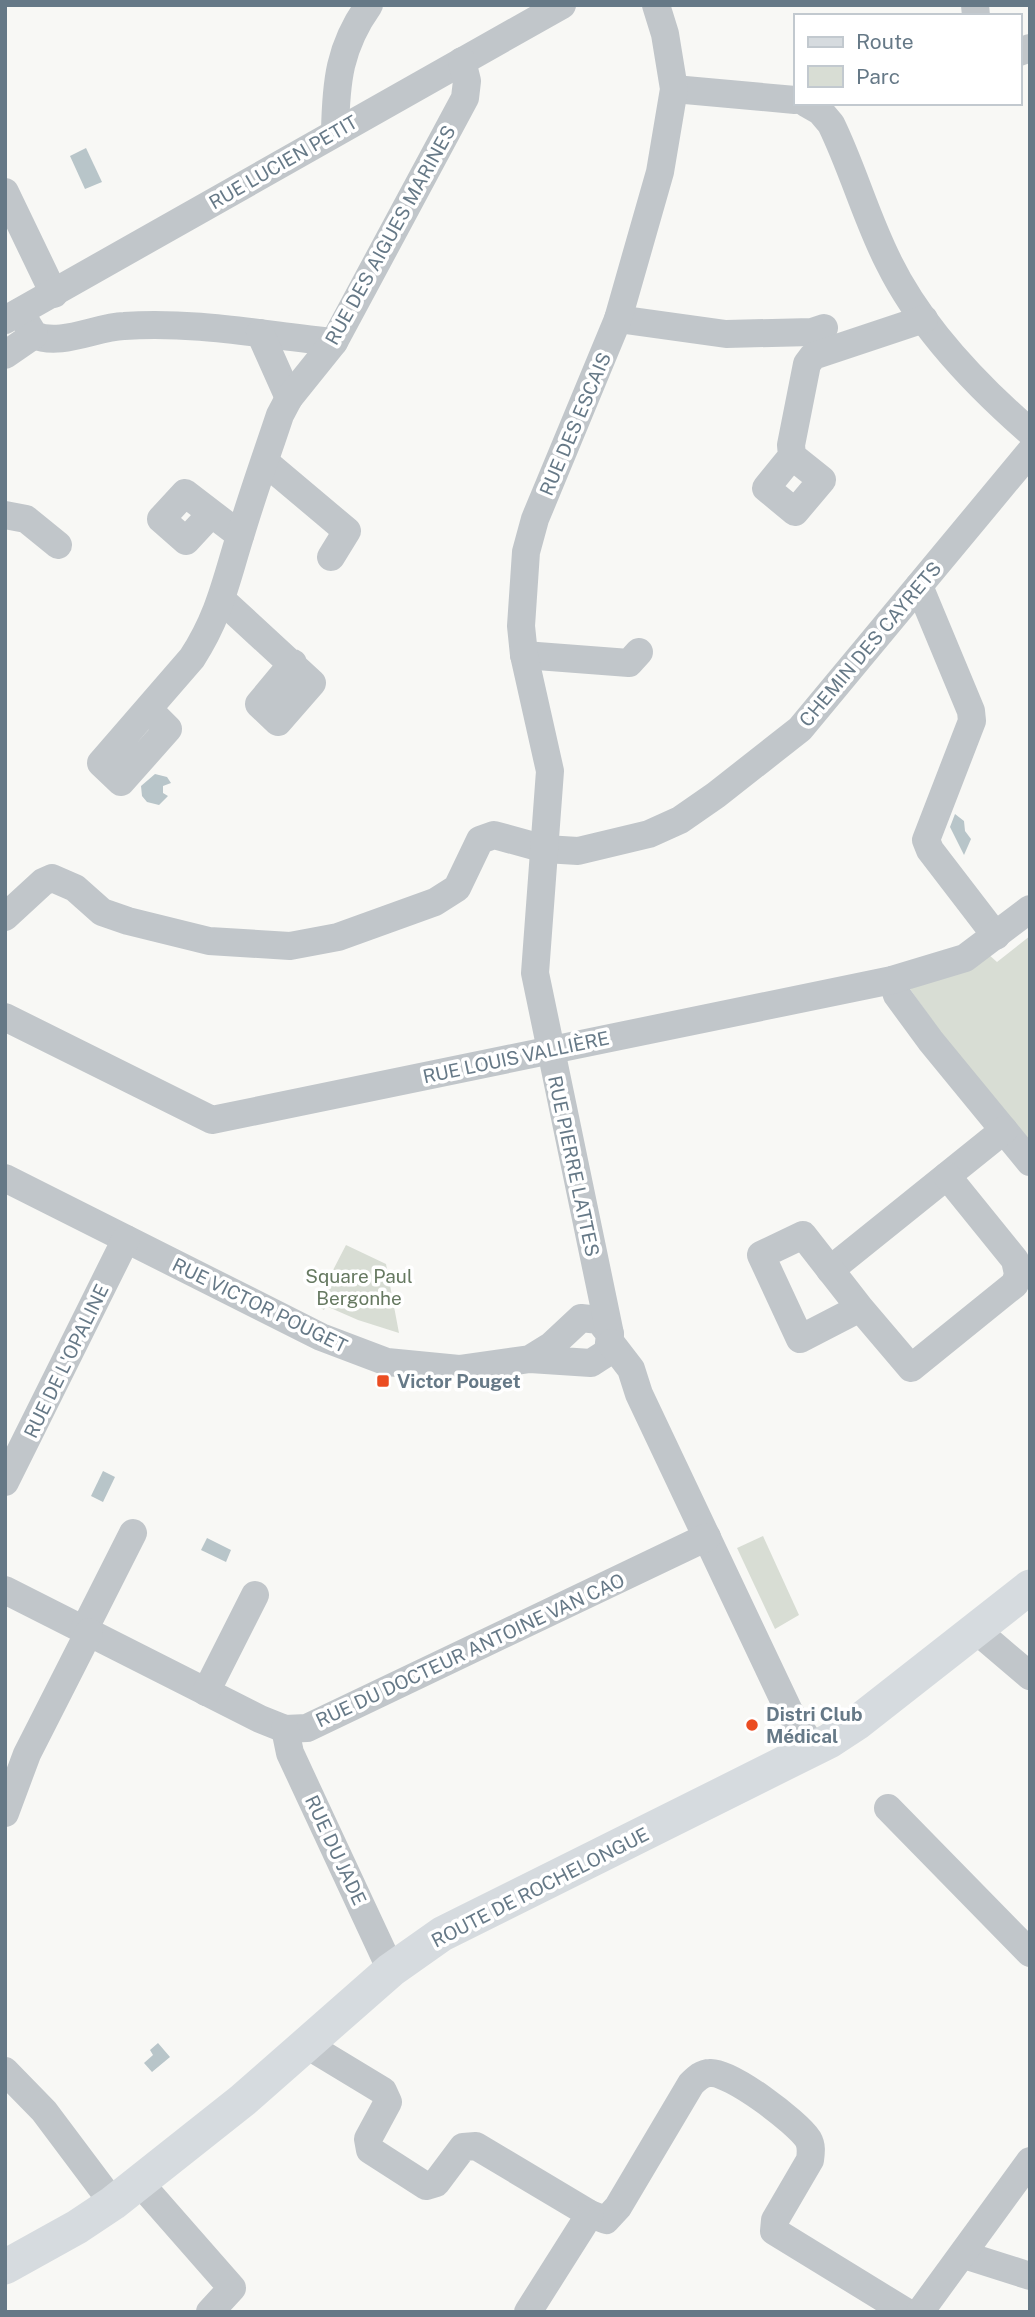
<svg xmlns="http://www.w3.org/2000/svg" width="1035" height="2317" viewBox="0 0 1035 2317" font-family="'Public Sans',sans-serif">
<rect width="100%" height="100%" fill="#f8f8f5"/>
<g fill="#d8ddd4">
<path d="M1030 936V1144L963 1064 910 989 988 954 997 962Z"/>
<path d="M346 1245 386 1264 399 1333 358 1320 326 1306 324 1310 315 1305Z"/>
<path d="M763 1536 799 1615 775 1629 737 1548Z"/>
</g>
<g fill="#b8c5c9">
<path d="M86 148 102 182 85 189 70 156Z"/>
<path d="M155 774 167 777 171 783 163 786V793L168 796 159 805 147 802 142 796 141 786Z"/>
<path d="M955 814 964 821 965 831 971 839 964 855 950 827Z"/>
<path d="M103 1471 115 1477 103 1502 91 1496Z"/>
<path d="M207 1538 231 1550 226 1562 201 1550Z"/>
<path d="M158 2043 170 2057 152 2072 144 2063 153 2055 150 2050Z"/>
</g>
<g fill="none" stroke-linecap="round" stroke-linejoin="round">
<g stroke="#c1c6ca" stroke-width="28">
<path d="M975 5 976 16"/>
<path d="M1019 52 1030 48"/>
<path d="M674 89 795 100"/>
<path d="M806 103 820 111 831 124C853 169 866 218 889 263 921 328 976 385 1030 432"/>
<path d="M335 132C336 82 339 47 369 5"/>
<path d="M5 192 54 294"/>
<path d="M20 312 34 335C60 347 96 327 124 326 195 321 263 335 334 342"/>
<path d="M618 319 726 334 812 332 824 328"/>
<path d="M5 320 562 5"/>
<path d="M260 333 289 398"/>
<path d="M5 355 34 335"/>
<path d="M792 456 822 480 795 512 766 488 792 456 791 445 807 364 813 356 924 319"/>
<path d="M265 462 347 531 331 557"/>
<path d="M211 514 186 541 161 519 185 493 240 535"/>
<path d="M5 515 26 519 58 545"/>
<path d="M919 586 971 711 972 721 926 840 930 850 996 936"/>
<path d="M223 601 312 683 278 722 259 704 293 663"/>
<path d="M524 655 629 663 639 652"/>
<path d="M148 709 168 729 121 782 101 763 192 658C220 615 226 580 241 533 253 493 267 454 280 415L289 398 334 342 465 98 467 81 462 61"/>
<path d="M5 917 43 882 52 878 75 888 102 912 128 921 209 941 290 946 338 937 435 902 457 888 480 840 494 835 545 849 578 851 649 834 680 820 716 795 800 729 1030 452"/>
<path d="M892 980 897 995 930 1040 1030 1162"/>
<path d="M5 1017 212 1120 892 980 965 958 1030 909"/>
<path d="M5 1178 321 1337 387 1362 459 1369 530 1359 591 1363 608 1352 610 1334 599 1320 581 1318 551 1346 530 1359"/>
<path d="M830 1270 1004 1130"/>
<path d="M860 1308 803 1235 761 1255 800 1339 860 1308 911 1368 1015 1284 1018 1274 1015 1260 947 1176"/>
<path d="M610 1334 535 973 550 771 524 655 521 626 526 552 535 519 618 319 660 172 674 89 665 34 656 5"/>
<path d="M611 1343 631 1369 639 1394 789 1711 814 1749"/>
<path d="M5 1482 126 1239"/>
<path d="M5 1590 260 1719 285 1729 307 1728 707 1537"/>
<path d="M84 1630 133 1533"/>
<path d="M976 1630 1030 1676"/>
<path d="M206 1692 255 1595"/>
<path d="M285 1729 290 1753 391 1970"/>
<path d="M888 1808 1030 1953"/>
<path d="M5 1813 27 1754 89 1632"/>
<path d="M307 2045 383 2091 388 2102 368 2139 370 2150 426 2186 436 2183 463 2147 476 2146 590 2214 606 2220 618 2207 691 2084C697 2078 702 2073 710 2073 730 2071 797 2122 808 2139 812 2146 811 2152 810 2160L775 2220 774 2231 906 2312"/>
<path d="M5 2071 44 2111 113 2203"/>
<path d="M139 2182 232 2288 210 2312"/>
<path d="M964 2255 1030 2276"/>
<path d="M528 2312 590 2214"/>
<path d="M920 2312 1030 2161"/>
</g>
<path stroke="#d6dbdf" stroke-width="35" d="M5 2267 77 2227 113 2203 243 2100 391 1970 442 1934 829 1741 858 1722 1030 1587"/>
</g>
<g fill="#eb4d22" stroke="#fff" stroke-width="2.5">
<rect x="376" y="1374" width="14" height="14" rx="3.5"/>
<circle cx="752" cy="1725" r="7"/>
</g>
<g text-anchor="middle" stroke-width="7" stroke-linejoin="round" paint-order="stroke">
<g font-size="19" fill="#667987" stroke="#fff">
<text transform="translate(283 162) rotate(-30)" y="7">RUE LUCIEN PETIT</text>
<text transform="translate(390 235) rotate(-61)" y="7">RUE DES AIGUES MARINES</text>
<text transform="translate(575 424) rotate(-67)" y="7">RUE DES ESCAIS</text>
<text transform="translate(870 644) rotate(-50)" y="7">CHEMIN DES CAYRETS</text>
<text transform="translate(516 1057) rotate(-12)" y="7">RUE LOUIS VALLIÈRE</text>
<text transform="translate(574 1166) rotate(78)" y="7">RUE PIERRE LATTES</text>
<text transform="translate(260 1305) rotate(26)" y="7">RUE VICTOR POUGET</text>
<text transform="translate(66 1361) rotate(-64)" y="7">RUE DE L'OPALINE</text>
<text transform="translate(470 1650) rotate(-25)" y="7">RUE DU DOCTEUR ANTOINE VAN CAO</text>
<text transform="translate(336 1850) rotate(65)" y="7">RUE DU JADE</text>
<text transform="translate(540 1887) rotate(-27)" y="7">ROUTE DE ROCHELONGUE</text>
</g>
<g font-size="19" fill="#667961" stroke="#fff">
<text x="359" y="1283">Square Paul<tspan x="359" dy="22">Bergonhe</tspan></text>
</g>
<g font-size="19" font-weight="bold" fill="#667987" stroke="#fff" text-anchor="start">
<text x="397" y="1388">Victor Pouget</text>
<text x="766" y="1721">Distri Club<tspan x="766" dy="22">Médical</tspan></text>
</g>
</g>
<rect width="1035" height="2317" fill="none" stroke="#667987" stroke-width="14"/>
<rect x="794" y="14" width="228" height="91" fill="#ffffff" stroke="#c2c9cf" stroke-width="2"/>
<rect x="808" y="37" width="35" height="10" fill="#d6dbdf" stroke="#c2c9cf" stroke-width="2"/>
<text x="856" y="49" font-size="21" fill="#667987">Route</text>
<rect x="808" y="66" width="35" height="21" fill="#d8ddd4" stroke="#c2c9cf" stroke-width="2"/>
<text x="856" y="84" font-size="21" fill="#667987">Parc</text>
</svg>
